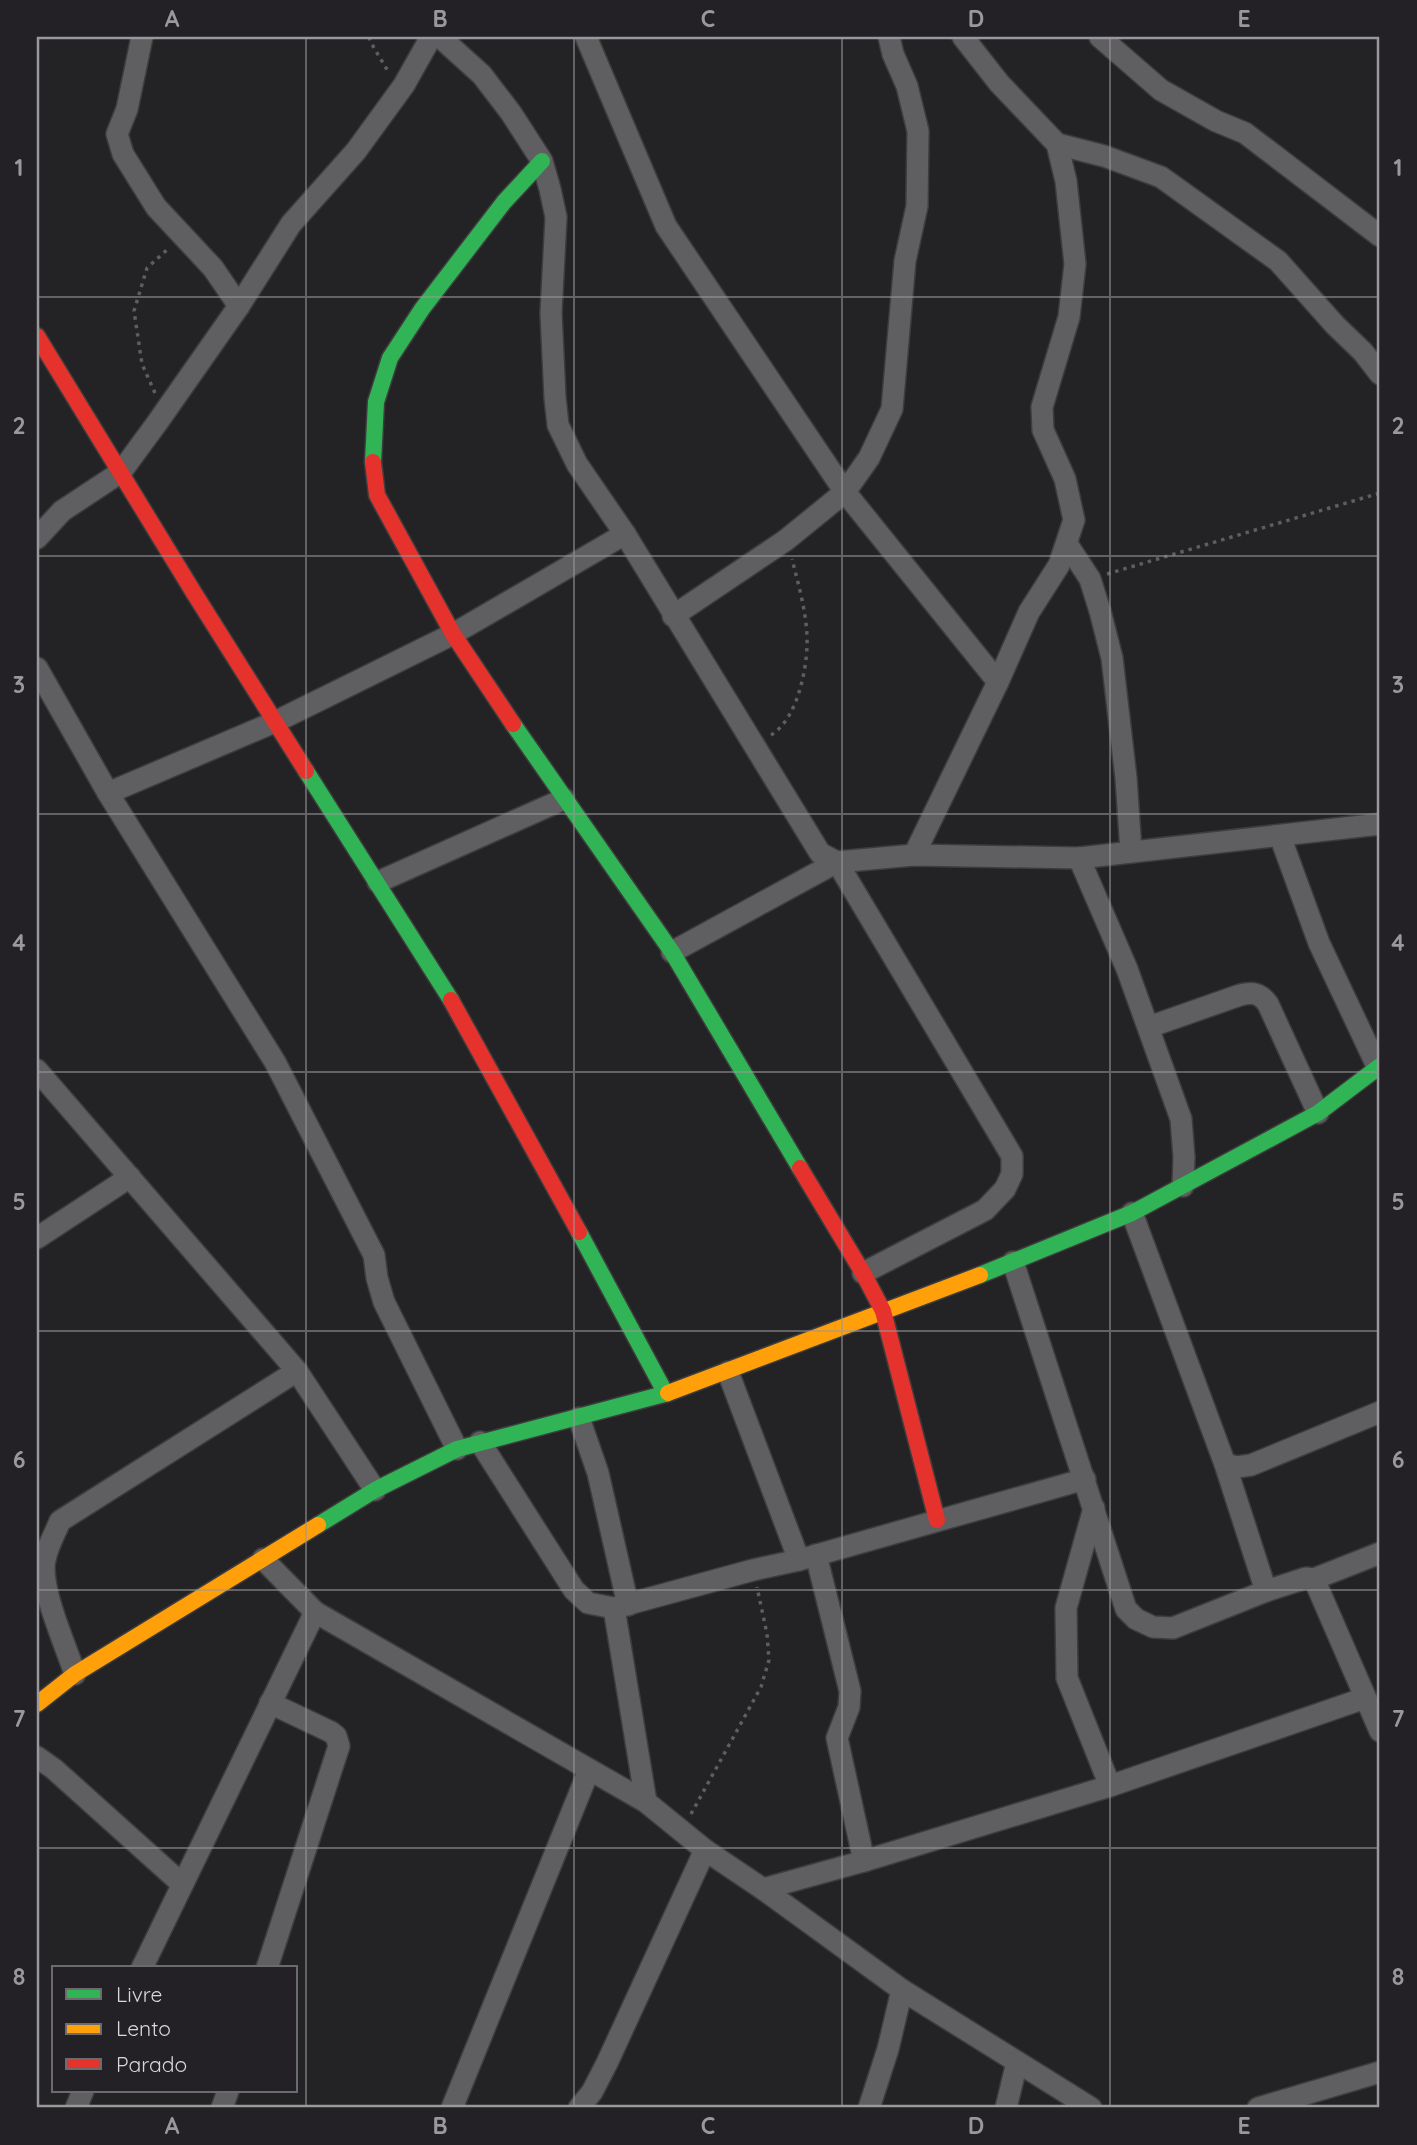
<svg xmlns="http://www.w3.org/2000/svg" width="1417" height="2145" viewBox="0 0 1417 2145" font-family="Quicksand,sans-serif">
<rect width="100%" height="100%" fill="#232224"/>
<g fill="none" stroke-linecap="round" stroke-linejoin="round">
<g stroke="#3d3d3e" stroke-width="24">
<g id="street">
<path d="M142 37 127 109 117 134 123 154 156 207 213 268 239 306"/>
<path d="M440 37 482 75 511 113 542 161 550 189 556 217 551 313 555 398 558 425 577 464 625 534 820 853 837 862 1012 1156V1174L1005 1189 985 1210 863 1273"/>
<path d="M586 37 666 226 845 492 998 682"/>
<path d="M1100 37 1161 90 1216 121 1245 133 1380 236"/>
<path d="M1057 144 1104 156 1161 177 1278 261 1335 325 1363 352 1380 374"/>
<path d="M37 538 62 511 121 472 157 423 239 306 291 224 356 151 404 85 431 37"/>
<path d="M1067 544 1090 579 1100 611 1112 658 1126 778 1131 851"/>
<path d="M673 616 786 540 845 492 869 458 892 409 905 261 917 206 918 131 907 86 893 54 889 37"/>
<path d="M37 668 108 793 275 1062 374 1255 377 1278 384 1302 457 1449"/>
<path d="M108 793 277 721 453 634 625 534"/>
<path d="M1280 836 1319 943 1378 1068"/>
<path d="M914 855 998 682 1029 612 1059 565 1074 520 1065 479 1043 430 1042 407 1069 317 1075 264 1066 181 1057 144 999 83 963 37"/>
<path d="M1079 858 1127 969 1181 1119 1184 1157 1183 1186"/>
<path d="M378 882 564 799"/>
<path d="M672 952 837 862 914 855 1079 858 1380 824"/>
<path d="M1149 1027 1240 995C1253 992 1260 993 1268 1004L1318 1113"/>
<path d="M37 1070 297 1371 375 1490"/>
<path d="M1132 1213 1225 1464 1266 1591"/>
<path d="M37 1238 130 1177"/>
<path d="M1013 1262 1126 1609 1136 1619 1153 1627 1173 1628 1266 1591 1306 1578 1314 1579 1380 1553"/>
<path d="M728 1372 799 1560"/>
<path d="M579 1418 598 1473 628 1605"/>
<path d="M480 1442 574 1590 588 1603 614 1608 753 1570 799 1560 1085 1479"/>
<path d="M1225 1464 1237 1467 1251 1465 1380 1412"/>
<path d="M1094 1508 1066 1608 1067 1678 1110 1786"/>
<path d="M816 1555 850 1691 849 1707 837 1738 864 1861"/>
<path d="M263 1559 315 1612 646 1802 705 1850 763 1889 902 1990 1091 2108"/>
<path d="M1314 1579 1380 1731"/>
<path d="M614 1608 646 1802"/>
<path d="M75 1674C65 1644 44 1598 44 1568 44 1552 54 1536 60 1521L297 1371"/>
<path d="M37 1757 54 1769 182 1884"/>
<path d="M763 1889 864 1861 1110 1786 1365 1698"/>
<path d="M142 1968 315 1612"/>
<path d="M267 1968 339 1746 336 1736 331 1732 270 1703"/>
<path d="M76 2108 83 2091"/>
<path d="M222 2108 228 2091"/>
<path d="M452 2108 589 1770"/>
<path d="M579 2108 592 2092 607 2063 705 1850"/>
<path d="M869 2108 888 2049 902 1990"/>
<path d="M1006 2108 1017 2062"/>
<path d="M1258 2108 1380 2072"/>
</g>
</g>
<g stroke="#3d3d3e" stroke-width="19">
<g id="fast">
<path d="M373 462 376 402 390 358 422 309 504 202 542 161"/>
<path d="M513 724 672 952 800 1168"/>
<path d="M306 771 451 1000"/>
<path d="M579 1232 666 1394"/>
<path d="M980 1275 1132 1213 1318 1113 1380 1066"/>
<path d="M318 1525 375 1490 457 1449 668 1393"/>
</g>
</g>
<g stroke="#3d3d3e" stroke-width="19">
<g id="slow">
<path d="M668 1393 980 1275"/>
<path d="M37 1704 75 1674 318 1525"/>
</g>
</g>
<g stroke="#3d3d3e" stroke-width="19">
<g id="jam">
<path d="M37 336 194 593 306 771"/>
<path d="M373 462 377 495 453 634 513 724"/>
<path d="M451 1000 579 1232"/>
<path d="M800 1168 863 1273 883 1311 937 1520"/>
</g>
</g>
<g stroke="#5e5e60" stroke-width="3.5" stroke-dasharray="3.5 5" stroke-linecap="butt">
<path d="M369 37 370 41 389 73"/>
<path d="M155 393 142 364 134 311 147 268 169 248"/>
<path d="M1107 574 1380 493"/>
<path d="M771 735C796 720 806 674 807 646 808 617 799 587 792 559"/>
<path d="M691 1814 761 1687 769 1660 767 1634 757 1587"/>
</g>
<use href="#street" stroke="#5f5e60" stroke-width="21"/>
<use href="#fast" stroke="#30b455" stroke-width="16"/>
<use href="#slow" stroke="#ff9f0a" stroke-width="16"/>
<use href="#jam" stroke="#e5322d" stroke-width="16"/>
</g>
<path fill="none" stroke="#99989a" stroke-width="2" stroke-opacity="0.55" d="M306 37V2108M574 37V2108M842 37V2108M1110 37V2108M37 297H1380M37 556H1380M37 814H1380M37 1072H1380M37 1331H1380M37 1590H1380M37 1848H1380"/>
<rect width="1417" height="2145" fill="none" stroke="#232125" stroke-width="77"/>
<rect x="52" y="1966" width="245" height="126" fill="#232125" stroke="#6b6a6d" stroke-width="2"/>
<rect x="66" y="1989" width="35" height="10" fill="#30b455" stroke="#6b6a6d" stroke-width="2"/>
<text x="116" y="2002" font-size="21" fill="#d8d7d9">Livre</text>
<rect x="66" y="2024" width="35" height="10" fill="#ff9f0a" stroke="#6b6a6d" stroke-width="2"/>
<text x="116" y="2036" font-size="21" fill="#d8d7d9">Lento</text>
<rect x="66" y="2059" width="35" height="10" fill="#e5322d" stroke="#6b6a6d" stroke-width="2"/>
<text x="116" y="2072" font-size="21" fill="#d8d7d9">Parado</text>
<rect x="38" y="38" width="1340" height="2068" fill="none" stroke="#99989a" stroke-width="2.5"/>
<g font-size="23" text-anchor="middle" font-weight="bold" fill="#99989a">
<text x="172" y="27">A</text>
<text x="440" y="27">B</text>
<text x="708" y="27">C</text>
<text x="976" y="27">D</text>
<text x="1244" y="27">E</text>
<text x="19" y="176">1</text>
<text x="1398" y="176">1</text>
<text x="19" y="434">2</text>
<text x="1398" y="434">2</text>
<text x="19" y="693">3</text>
<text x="1398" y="693">3</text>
<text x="19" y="951">4</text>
<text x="1398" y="951">4</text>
<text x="19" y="1210">5</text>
<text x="1398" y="1210">5</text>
<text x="19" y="1468">6</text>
<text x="1398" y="1468">6</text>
<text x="19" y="1727">7</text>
<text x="1398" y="1727">7</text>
<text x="19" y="1985">8</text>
<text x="1398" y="1985">8</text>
<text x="172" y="2134">A</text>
<text x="440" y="2134">B</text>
<text x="708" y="2134">C</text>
<text x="976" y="2134">D</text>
<text x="1244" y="2134">E</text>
</g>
</svg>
